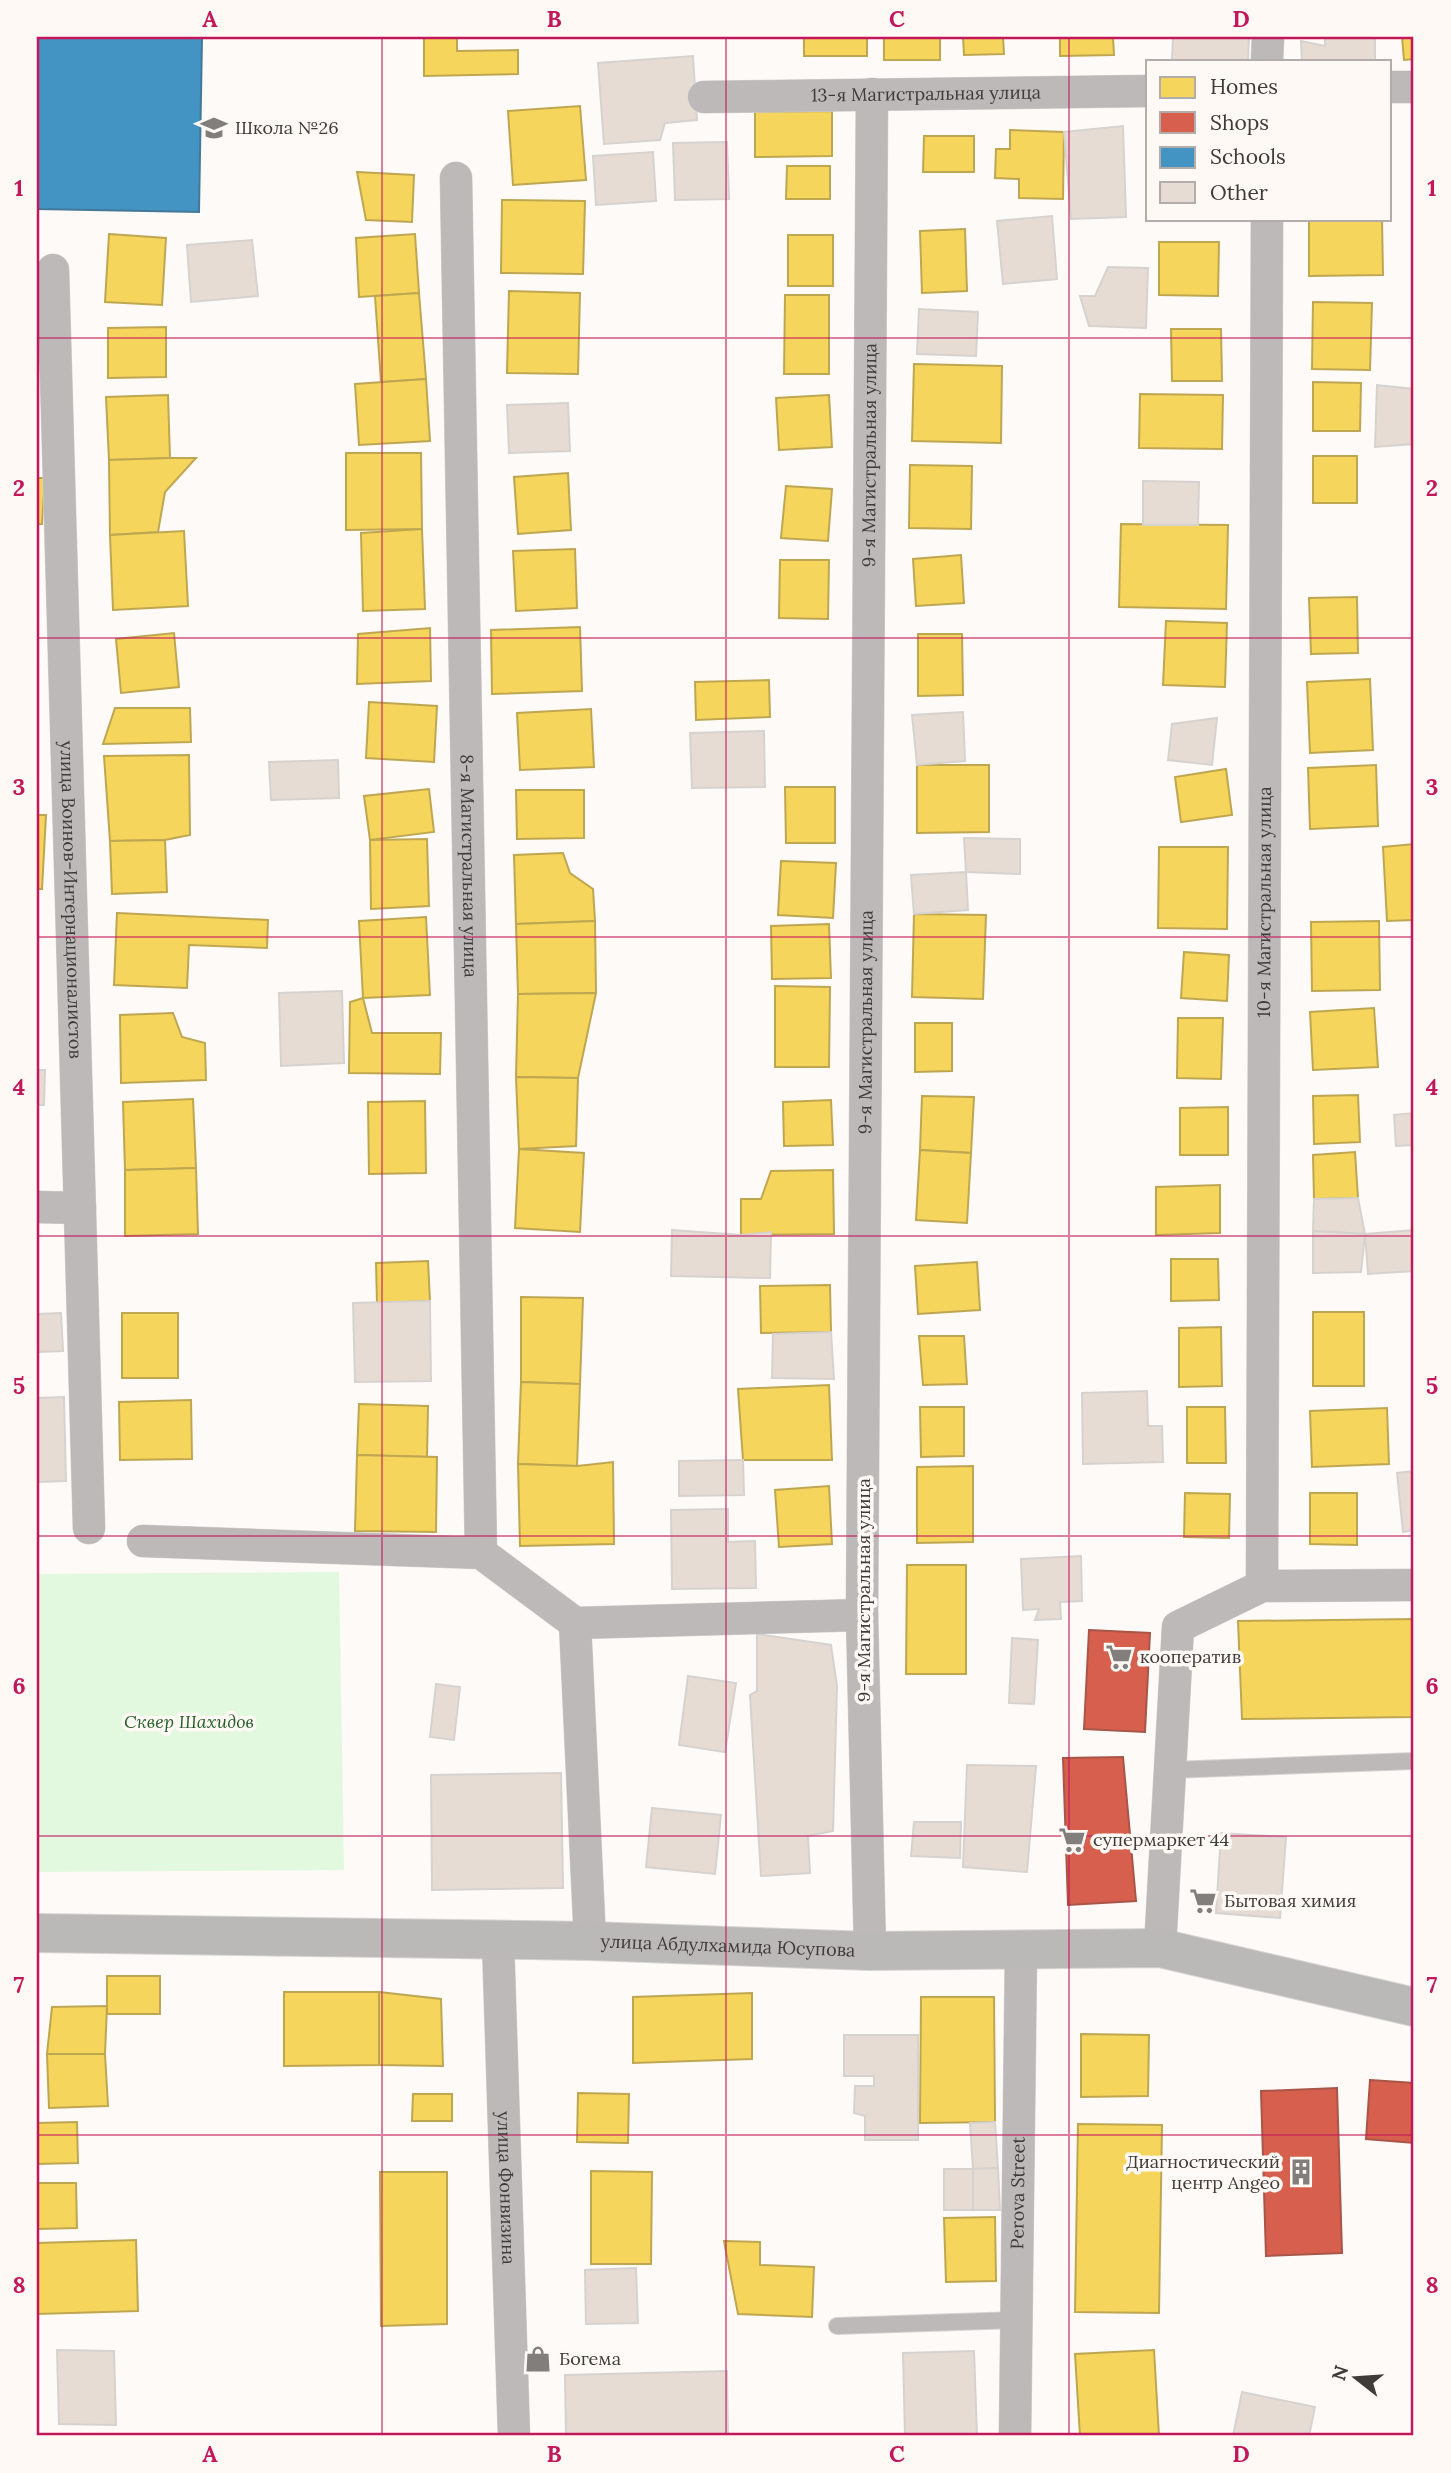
<svg xmlns="http://www.w3.org/2000/svg" width="1451" height="2473" viewBox="0 0 1451 2473" font-family="Lora,serif">
<rect width="100%" height="100%" fill="#fdfaf7"/>
<path fill="#e2f8df" d="M339 1572 344 1870 37 1872V1574Z"/>
<g fill="#f6d55c" stroke="#bfa752" stroke-width="2">
<path d="M424 37H457V51L518 50V74L424 76Z"/>
<rect x="804" y="37" width="63" height="19"/>
<rect x="884" y="37" width="56" height="23"/>
<path d="M963 37H1003L1004 54 964 55Z"/>
<path d="M1060 37H1113L1114 55 1060 56Z"/>
<path d="M1402 37H1414V59L1404 60Z"/>
<path d="M580 106 586 180 513 185 508 111Z"/>
<path d="M832 111V156L755 157V112Z"/>
<path d="M1010 130 1064 132 1063 199 1019 198V179L995 178 996 149H1010Z"/>
<path d="M924 136H974V172H923Z"/>
<path d="M787 166H830V199H786Z"/>
<path d="M357 172 414 175 412 222 366 220Z"/>
<path d="M502 200 585 201 583 274 501 273Z"/>
<path d="M1309 219H1382L1383 275 1309 276Z"/>
<path d="M965 229 967 291 922 293 920 231Z"/>
<path d="M109 234 166 238 162 305 105 302Z"/>
<path d="M415 234 419 293 359 297 356 238Z"/>
<rect x="788" y="235" width="45" height="51"/>
<path d="M1159 242H1219L1218 296 1159 295Z"/>
<path d="M509 291 580 293 578 374 507 373Z"/>
<path d="M419 293 426 379 381 382 375 296Z"/>
<path d="M785 295H829V374H784Z"/>
<path d="M1313 302 1372 303 1370 370 1312 369Z"/>
<path d="M166 327V377L108 378V328Z"/>
<path d="M1171 329H1221L1222 381H1172Z"/>
<path d="M914 364 1002 366 1001 443 912 441Z"/>
<path d="M426 379 430 441 359 445 355 384Z"/>
<path d="M1313 382 1361 383 1360 431H1313Z"/>
<path d="M1140 394 1223 395 1222 449 1139 448Z"/>
<path d="M168 395 170 458 109 460 106 397Z"/>
<path d="M829 395 832 447 779 450 776 398Z"/>
<path d="M346 453H421L422 529 346 530Z"/>
<rect x="1313" y="456" width="44" height="47"/>
<path d="M170 458H196L165 492 158 532 110 535 109 460Z"/>
<path d="M910 465 972 466 971 529 909 528Z"/>
<path d="M568 473 571 530 518 534 514 477Z"/>
<path d="M37 478H45L42 524H37Z"/>
<path d="M786 486 832 489 828 541 781 538Z"/>
<path d="M1121 524 1228 525 1226 609 1119 607Z"/>
<path d="M422 529 425 609 363 611 361 533Z"/>
<path d="M184 531 188 606 113 610 110 535Z"/>
<path d="M575 549 577 608 516 611 513 551Z"/>
<path d="M961 555 964 603 916 606 913 559Z"/>
<path d="M780 560H829L828 619 779 618Z"/>
<path d="M1357 597 1358 653 1311 654 1309 598Z"/>
<path d="M1166 621 1227 623 1225 687 1163 685Z"/>
<path d="M580 627 582 691 492 694 491 630Z"/>
<path d="M430 628 431 681 357 684 358 634Z"/>
<path d="M174 633 179 687 121 693 116 639Z"/>
<path d="M918 634H962L963 695 918 696Z"/>
<path d="M1370 679 1373 750 1310 753 1307 682Z"/>
<path d="M769 680 770 717 696 720 695 682Z"/>
<path d="M369 702 437 706 434 762 366 758Z"/>
<path d="M115 708H190L191 742 103 744Z"/>
<path d="M591 709 594 767 520 770 517 713Z"/>
<path d="M189 755 190 835 165 840 110 841 104 756Z"/>
<path d="M917 765H989V832L917 833Z"/>
<path d="M1376 765 1378 826 1310 829 1308 768Z"/>
<path d="M1226 769 1232 815 1181 822 1175 777Z"/>
<path d="M785 787H835V843H786Z"/>
<path d="M429 789 434 832 370 840 364 796Z"/>
<path d="M516 790H584V838L517 839Z"/>
<path d="M37 815H46L42 889H37Z"/>
<path d="M427 839 429 906 371 909 370 840Z"/>
<path d="M165 840 167 892 112 894 110 841Z"/>
<path d="M1414 844V920L1387 921 1383 847Z"/>
<path d="M1159 847H1228L1227 929 1158 928Z"/>
<path d="M563 853 570 873 593 889 595 921 516 924 514 855Z"/>
<path d="M781 861 836 863 833 918 778 915Z"/>
<path d="M117 913 268 920 267 948 189 945 187 988 114 985Z"/>
<path d="M914 914 986 915 983 999 912 997Z"/>
<path d="M426 917 430 995 363 998 359 921Z"/>
<path d="M595 921 596 993 518 994 516 924Z"/>
<path d="M1379 921 1380 990 1312 991 1311 922Z"/>
<path d="M829 924 831 978 772 979 771 926Z"/>
<path d="M1184 952 1229 955 1227 1001 1181 998Z"/>
<path d="M775 986 830 987 829 1067H775Z"/>
<path d="M596 993 578 1078 516 1077 518 994Z"/>
<path d="M363 998 372 1033H441L440 1074 349 1073 350 1002Z"/>
<path d="M1374 1008 1378 1067 1313 1070 1310 1012Z"/>
<path d="M173 1013 182 1037 205 1043 206 1080 121 1083 120 1015Z"/>
<path d="M1178 1018H1223L1221 1079 1177 1078Z"/>
<path d="M915 1023H952V1071L915 1072Z"/>
<path d="M516 1077 578 1078 576 1146 519 1149Z"/>
<path d="M1358 1095 1360 1142 1314 1144 1313 1096Z"/>
<path d="M922 1096 974 1097 971 1153 920 1150Z"/>
<path d="M193 1099 196 1168 125 1170 123 1102Z"/>
<path d="M831 1100 833 1145 784 1146 783 1102Z"/>
<path d="M425 1101 426 1173 369 1174 368 1102Z"/>
<path d="M1228 1107V1155H1180V1108Z"/>
<path d="M519 1149 584 1153 580 1232 515 1228Z"/>
<path d="M920 1150 971 1153 967 1223 916 1220Z"/>
<path d="M1355 1152 1358 1198 1314 1199 1313 1155Z"/>
<path d="M196 1168 198 1234 125 1236V1170Z"/>
<path d="M833 1170 834 1234 741 1235V1199H761L771 1171Z"/>
<path d="M1220 1185V1233L1156 1235V1187Z"/>
<path d="M1171 1259H1218L1219 1300 1171 1301Z"/>
<path d="M428 1261 430 1301 377 1303 376 1263Z"/>
<path d="M977 1262 980 1310 918 1314 915 1266Z"/>
<path d="M830 1285 831 1332 761 1333 760 1286Z"/>
<path d="M521 1297 583 1298 580 1384 521 1382Z"/>
<rect x="1313" y="1312" width="51" height="74"/>
<rect x="122" y="1313" width="56" height="65"/>
<path d="M1221 1327 1222 1386 1179 1387V1328Z"/>
<path d="M919 1336H964L967 1384 923 1385Z"/>
<path d="M521 1382 580 1384 577 1466 518 1464Z"/>
<path d="M829 1385 832 1460H743L738 1389Z"/>
<path d="M191 1400 192 1459 120 1460 119 1402Z"/>
<path d="M359 1404 428 1406 427 1457 357 1455Z"/>
<path d="M920 1407H964V1456L921 1457Z"/>
<path d="M1187 1407H1225L1226 1463H1187Z"/>
<path d="M1387 1408 1389 1464 1312 1467 1310 1411Z"/>
<path d="M357 1455 437 1457 436 1532 355 1531Z"/>
<path d="M613 1462 614 1544 520 1546 518 1464 577 1466Z"/>
<path d="M973 1466V1542L917 1543V1467Z"/>
<path d="M829 1486 832 1544 779 1547 775 1490Z"/>
<path d="M1185 1493 1230 1494 1229 1538 1184 1537Z"/>
<path d="M1310 1493H1357V1545L1310 1544Z"/>
<path d="M907 1565H966V1674H906Z"/>
<path d="M1414 1619V1717L1242 1719 1238 1621Z"/>
<rect x="107" y="1976" width="53" height="38"/>
<path d="M284 1992H379V2065L284 2066Z"/>
<path d="M379 1992 441 1999 443 2066 379 2065Z"/>
<path d="M752 1993V2059L633 2063V1997Z"/>
<path d="M921 1997H994L995 2122 920 2123Z"/>
<path d="M107 2006 105 2054H47L52 2007Z"/>
<path d="M1081 2034 1149 2035 1148 2096 1081 2097Z"/>
<path d="M47 2054H105L108 2106 49 2108Z"/>
<path d="M578 2093 629 2094 628 2143 577 2142Z"/>
<path d="M413 2094H452V2121H412Z"/>
<path d="M77 2122 78 2163 37 2164V2123Z"/>
<path d="M1078 2124 1162 2125 1159 2313 1075 2312Z"/>
<path d="M591 2171 652 2172 651 2264H591Z"/>
<path d="M380 2172H447V2324L381 2326Z"/>
<path d="M37 2183H76L77 2228 38 2229Z"/>
<path d="M995 2217 996 2281 946 2282 944 2218Z"/>
<path d="M136 2240 138 2311 37 2314V2243Z"/>
<path d="M724 2241 760 2242V2265L814 2267 812 2317 738 2314Z"/>
<path d="M1154 2350 1159 2436H1080L1075 2354Z"/>
</g>
<g fill="#d6604d" stroke="#a95547" stroke-width="2">
<path d="M1089 1630 1150 1633 1145 1732 1084 1729Z"/>
<path d="M1123 1757 1136 1901 1068 1905 1063 1758Z"/>
<path d="M1370 2080 1414 2083V2143L1366 2139Z"/>
<path d="M1337 2088 1342 2253 1266 2256 1261 2091Z"/>
</g>
<path fill="#4393c3" stroke="#42799a" stroke-width="2" d="M37 37H202L199 212 37 209Z"/>
<g fill="#e7dcd3" stroke="#d6d2d0" stroke-width="2">
<path d="M1173 37H1249L1248 61H1172Z"/>
<path d="M1325 37H1375V61H1302L1301 41 1325 46Z"/>
<path d="M693 56 697 120 665 123 660 140 604 144 598 63Z"/>
<path d="M1123 126 1126 217 1071 219 1064 132Z"/>
<path d="M727 142 729 199 675 200 673 143Z"/>
<path d="M653 152 656 201 596 205 593 156Z"/>
<path d="M1052 216 1057 279 1003 284 997 221Z"/>
<path d="M252 240 258 296 191 302 187 245Z"/>
<path d="M1108 267 1148 268 1146 328 1089 326 1080 296H1095Z"/>
<path d="M919 309 978 312 976 356 917 354Z"/>
<path d="M1377 385 1414 389V444L1375 447Z"/>
<path d="M568 403 570 451 509 453 507 405Z"/>
<path d="M1143 481 1199 482 1198 525H1143Z"/>
<path d="M963 712 965 761 917 765 912 715Z"/>
<path d="M1217 718 1212 765 1168 760 1172 724Z"/>
<path d="M764 731 765 787 692 788 690 733Z"/>
<path d="M338 760 339 798 271 800 269 762Z"/>
<path d="M964 838 1020 839V874L966 872Z"/>
<path d="M966 872 968 910 914 914 911 875Z"/>
<path d="M342 991 344 1063 281 1066 279 993Z"/>
<path d="M37 1070H45L44 1105H37Z"/>
<path d="M1414 1113V1145L1396 1146 1394 1115Z"/>
<path d="M1358 1198 1365 1234 1313 1231 1314 1199Z"/>
<path d="M672 1230 741 1235 771 1232 770 1278 671 1276Z"/>
<path d="M1414 1230V1271L1368 1274 1365 1234Z"/>
<path d="M1313 1231 1365 1234 1361 1272 1313 1273Z"/>
<path d="M430 1301 431 1381 355 1382 353 1303Z"/>
<path d="M61 1313 63 1351 37 1352V1314Z"/>
<path d="M831 1332 834 1379 772 1378 773 1334Z"/>
<path d="M1147 1391 1148 1426H1162L1163 1462 1083 1464 1082 1393Z"/>
<path d="M64 1397 66 1481 37 1482V1398Z"/>
<path d="M743 1460 744 1495 679 1496V1461Z"/>
<path d="M1414 1471V1530L1403 1532 1397 1473Z"/>
<path d="M728 1509V1542L755 1541 756 1588 672 1589 671 1510Z"/>
<path d="M1081 1556 1082 1601 1060 1602 1061 1619 1035 1620 1039 1609 1023 1610 1021 1559Z"/>
<path d="M757 1634 831 1645 837 1686 833 1831 808 1836 810 1873 761 1876 750 1695 757 1691Z"/>
<path d="M1012 1638 1038 1640 1034 1704 1009 1703Z"/>
<path d="M688 1676 736 1683 725 1752 679 1745Z"/>
<path d="M436 1684 460 1687 454 1740 430 1737Z"/>
<path d="M967 1765 1036 1766 1027 1872 963 1867Z"/>
<path d="M561 1773 563 1888 432 1890 431 1775Z"/>
<path d="M652 1808 721 1815 715 1874 646 1867Z"/>
<path d="M914 1822H961L960 1858 911 1856Z"/>
<path d="M1221 1833 1286 1837 1280 1918 1216 1913Z"/>
<path d="M844 2035H918V2140H865V2116L854 2113 855 2086H874V2076H844Z"/>
<path d="M995 2122 998 2168 973 2169 970 2123Z"/>
<path d="M998 2168 1000 2210H973V2169Z"/>
<rect x="944" y="2169" width="29" height="41"/>
<path d="M636 2268 638 2323 586 2324 585 2270Z"/>
<path d="M57 2350 114 2351 116 2425 59 2424Z"/>
<path d="M974 2351 977 2436H905L903 2353Z"/>
<path d="M727 2371 728 2436H566L565 2375Z"/>
<path d="M1242 2392 1315 2407 1309 2436H1233Z"/>
</g>
<g fill="none" stroke-linecap="round" stroke-linejoin="round">
<g stroke="#d6d4d2" stroke-width="18">
<g id="lane">
<path d="M1170 1770 1414 1761"/>
<path d="M837 2326 1016 2320"/>
</g>
</g>
<g stroke="#d6d4d2" stroke-width="33">
<g id="street">
<path d="M1267 61 1268 37"/>
<path d="M1390 87H1414"/>
<path id="s1" d="M704 97 1148 91"/>
<path id="s2" d="M456 178 481 1553"/>
<path id="s3" d="M53 270 89 1528"/>
<path d="M37 1207 80 1208"/>
<path d="M143 1541 481 1553 575 1623 862 1615"/>
<path id="s4" d="M1262 1586 1267 219"/>
<path d="M575 1623 590 1941"/>
<path id="s5" d="M498 1941 514 2436"/>
<path d="M1160 1948 1178 1627 1262 1586 1414 1585"/>
<path id="s6" d="M870 1951 862 1615 872 94"/>
<path id="s7" d="M1015 2436 1021 1950"/>
</g>
</g>
<g stroke="#d6d4d2" stroke-width="40">
<g id="secondary">
<path id="s8" d="M37 1933 590 1941 870 1951 1160 1948 1414 2007"/>
</g>
</g>
<use href="#lane" stroke="#bcb9b8" stroke-width="16"/>
<use href="#street" stroke="#bcb9b8" stroke-width="32"/>
<use href="#secondary" stroke="#bbb9b7" stroke-width="38"/>
</g>
<path fill="none" stroke="#c2185b" stroke-width="2" stroke-opacity="0.55" d="M382 37V2436M726 37V2436M1069 37V2436M37 338H1414M37 638H1414M37 937H1414M37 1236H1414M37 1536H1414M37 1836H1414M37 2135H1414"/>
<defs>
<g id="school-bare" transform="scale(2.1)"><path d="M0-5L7-2L0 1L-7-2ZM-4 1L0 2.5L4 1V4Q0 6-4 4Z" fill="#827e7c" stroke="#fff9f5" stroke-width="2.5" paint-order="stroke"/></g>
<g id="supermarket-bare" transform="scale(2.1)"><path d="M-6-5.5h2.5l.6 2H6L4.5 2H-2.5L-4.4-4H-6ZM-1.5 3.2a1.3 1.3 0 1 0 .1 0ZM3 3.2a1.3 1.3 0 1 0 .1 0Z" fill="#827e7c" stroke="#fff9f5" stroke-width="2.5" paint-order="stroke"/></g>
<g id="building-bare" transform="scale(2.1)"><path d="M-4-6H4V6H1V3H-1V6H-4ZM-2.5-4.3h1.7v1.8h-1.7ZM.8-4.3h1.7v1.8H.8ZM-2.5-1h1.7V.8h-1.7ZM.8-1h1.7V.8H.8Z" fill="#827e7c" stroke="#fff9f5" stroke-width="2.5" paint-order="stroke"/></g>
<g id="shop-bare" transform="scale(2.1)"><path d="M-5-2.5h2.3a2.7 3.5 0 0 1 5.4 0H5L5.5 6h-11ZM-1.5-2.5h3a1.5 2.3 0 0 0-3 0Z" fill="#827e7c" stroke="#fff9f5" stroke-width="2.5" paint-order="stroke"/></g>
</defs>
<g fill-rule="evenodd">
<use href="#school-bare" x="214" y="128"/>
<use href="#supermarket-bare" x="1119" y="1657"/>
<use href="#supermarket-bare" x="1072" y="1840"/>
<use href="#supermarket-bare" x="1203" y="1901"/>
<use href="#building-bare" x="1301" y="2172"/>
<use href="#shop-bare" x="538" y="2359"/>
</g>
<g text-anchor="middle" stroke-width="7" stroke-linejoin="round" paint-order="stroke">
<g font-size="18" fill="#3f3b39" stroke="#fff9f5">
<text dy="6" stroke="none"><textPath href="#s1" startOffset="222">13-я Магистральная улица</textPath></text>
<text dy="6" stroke="none"><textPath href="#s6" startOffset="1496">9-я Магистральная улица</textPath></text>
<text dy="6" stroke="none"><textPath href="#s2" startOffset="688">8-я Магистральная улица</textPath></text>
<text dy="6" stroke="none"><textPath href="#s3" startOffset="630">улица Воинов-Интернационалистов</textPath></text>
<text dy="6" stroke="none"><textPath href="#s4" startOffset="684">10-я Магистральная улица</textPath></text>
<text dy="6" stroke="none"><textPath href="#s6" startOffset="929">9-я Магистральная улица</textPath></text>
<text transform="translate(864 1590) rotate(-90)" y="6">9-я Магистральная улица</text>
<text dy="6" stroke="none"><textPath href="#s8" startOffset="691">улица Абдулхамида Юсупова</textPath></text>
<text dy="6" stroke="none"><textPath href="#s5" startOffset="247">улица Фонвизина</textPath></text>
<text dy="6" stroke="none"><textPath href="#s7" startOffset="243">Perova Street</textPath></text>
</g>
<g font-size="18" fill="#3f3b39" stroke="#fff9f5" text-anchor="start">
<text x="235" y="134">Школа №26</text>
<text x="1140" y="1663">кооператив</text>
<text x="1093" y="1846">супермаркет 44</text>
<text x="1224" y="1907">Бытовая химия</text>
<text x="1280" y="2168" text-anchor="end">Диагностический<tspan x="1280" dy="21">центр Angeo</tspan></text>
<text x="559" y="2365">Богема</text>
</g>
<g font-size="18" font-style="italic" fill="#245f28" stroke="#fff9f5">
<text x="189" y="1728">Сквер Шахидов</text>
</g>
</g>
<rect width="1451" height="2473" fill="none" stroke="#fff9f5" stroke-width="77"/>
<rect x="1146" y="60" width="245" height="161" fill="#fff9f5" stroke="#b2adaa" stroke-width="2"/>
<rect x="1160" y="77" width="35" height="21" fill="#f6d55c" stroke="#b2adaa" stroke-width="2"/>
<text x="1210" y="94" font-size="21" fill="#3f3b39">Homes</text>
<rect x="1160" y="112" width="35" height="21" fill="#d6604d" stroke="#b2adaa" stroke-width="2"/>
<text x="1210" y="130" font-size="21" fill="#3f3b39">Shops</text>
<rect x="1160" y="147" width="35" height="21" fill="#4393c3" stroke="#b2adaa" stroke-width="2"/>
<text x="1210" y="164" font-size="21" fill="#3f3b39">Schools</text>
<rect x="1160" y="182" width="35" height="21" fill="#e7dcd3" stroke="#b2adaa" stroke-width="2"/>
<text x="1210" y="200" font-size="21" fill="#3f3b39">Other</text>
<g transform="translate(1356 2378) rotate(287)" stroke="#fff9f5" stroke-width="5" paint-order="stroke">
<path d="M0-5L12 26L0 18L-12 26Z" fill="#3f3b39"/>
<text y="-10" font-size="19" font-weight="bold" text-anchor="middle" fill="#3f3b39">N</text>
</g>
<rect x="38" y="38" width="1374" height="2396" fill="none" stroke="#c2185b" stroke-width="2.5"/>
<g font-size="23" text-anchor="middle" font-weight="bold" fill="#c2185b">
<text x="210" y="27">A</text>
<text x="554" y="27">B</text>
<text x="897" y="27">C</text>
<text x="1241" y="27">D</text>
<text x="19" y="196">1</text>
<text x="1432" y="196">1</text>
<text x="19" y="496">2</text>
<text x="1432" y="496">2</text>
<text x="19" y="795">3</text>
<text x="1432" y="795">3</text>
<text x="19" y="1095">4</text>
<text x="1432" y="1095">4</text>
<text x="19" y="1394">5</text>
<text x="1432" y="1394">5</text>
<text x="19" y="1694">6</text>
<text x="1432" y="1694">6</text>
<text x="19" y="1993">7</text>
<text x="1432" y="1993">7</text>
<text x="19" y="2293">8</text>
<text x="1432" y="2293">8</text>
<text x="210" y="2462">A</text>
<text x="554" y="2462">B</text>
<text x="897" y="2462">C</text>
<text x="1241" y="2462">D</text>
</g>
</svg>
